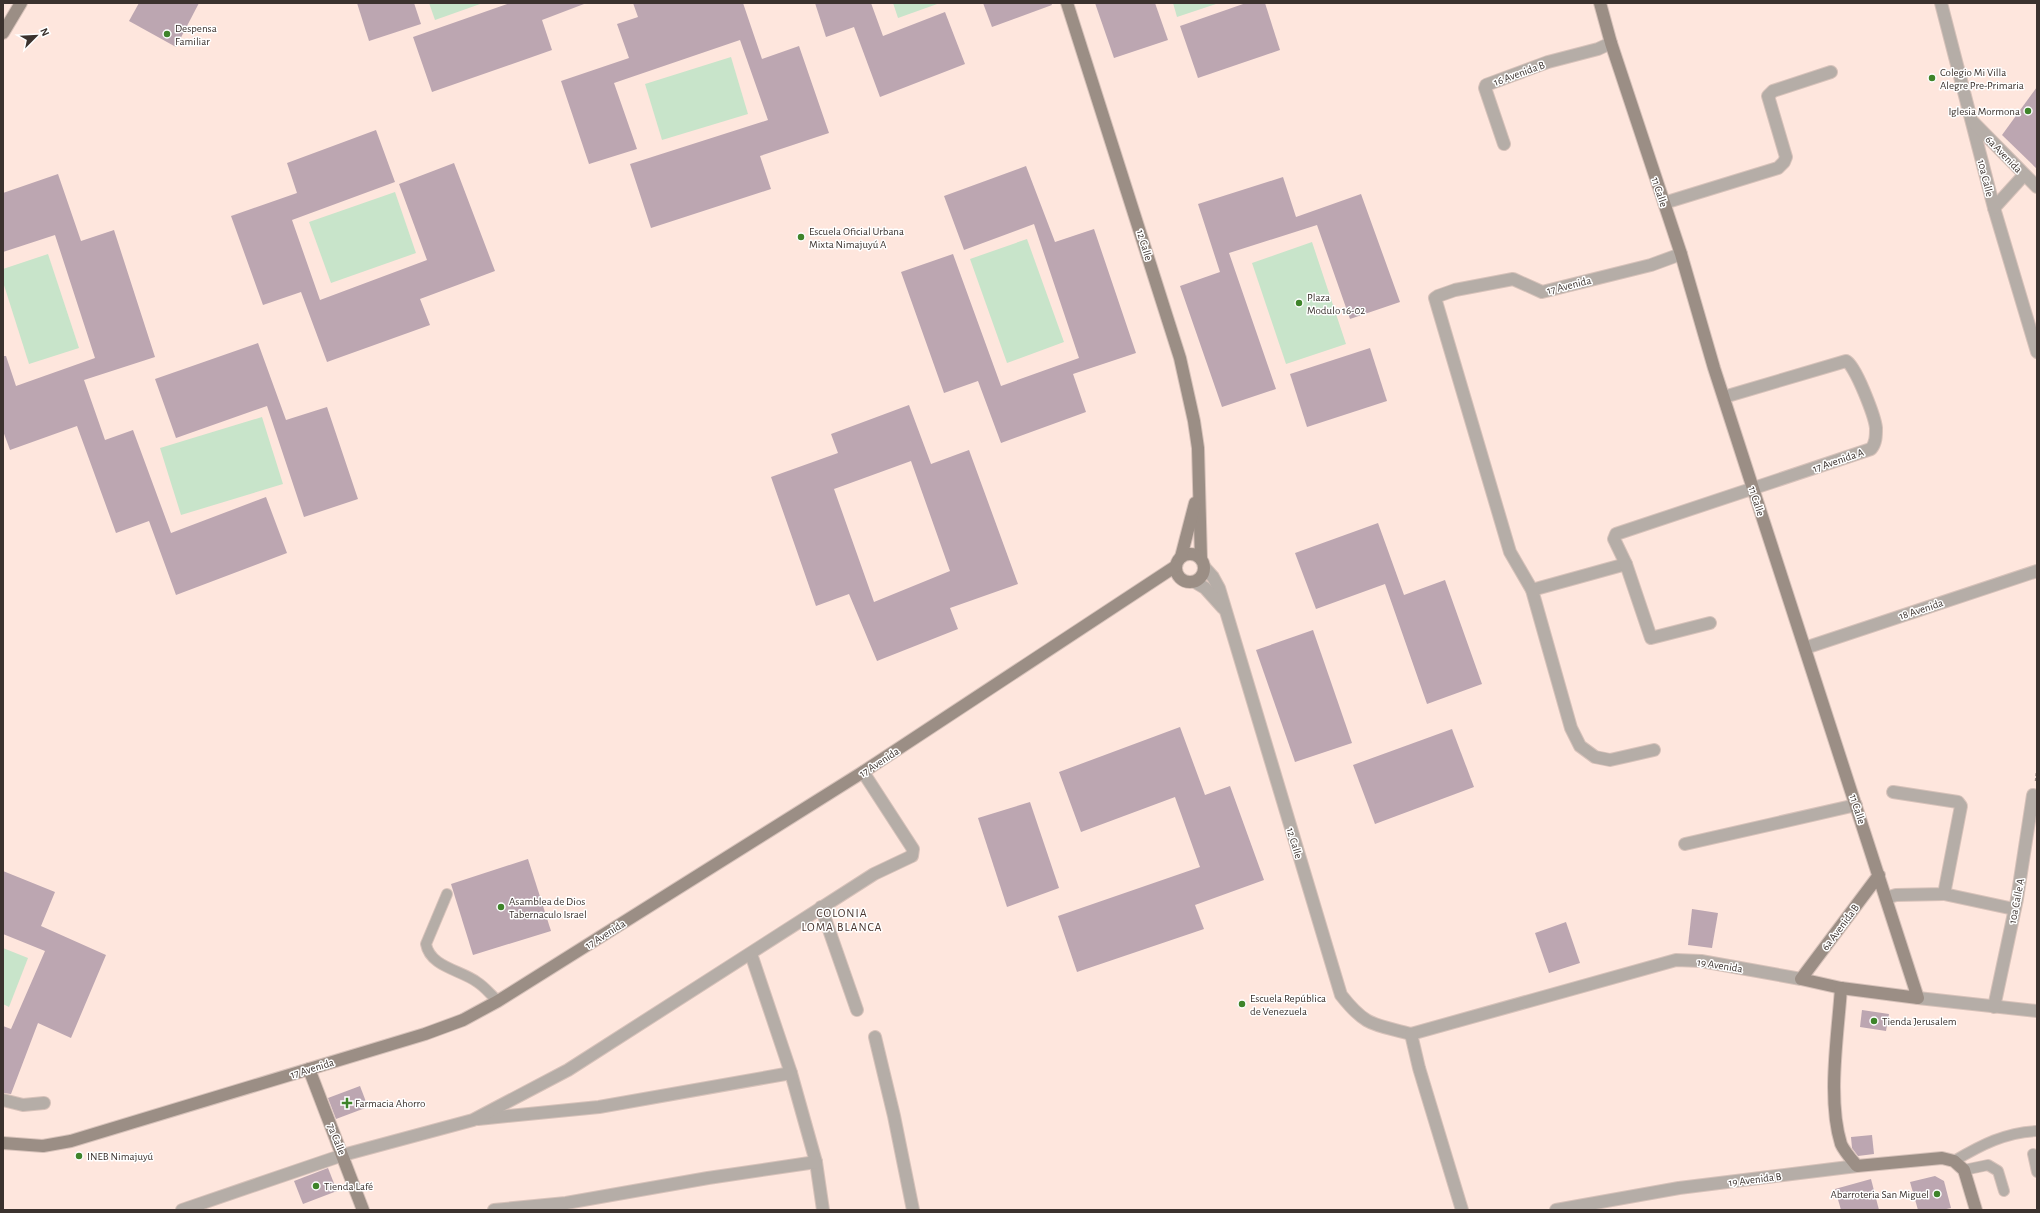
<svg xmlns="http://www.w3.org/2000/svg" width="2040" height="1213" viewBox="0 0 2040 1213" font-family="'Alegreya Sans',sans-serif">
<rect width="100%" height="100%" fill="#fee6dd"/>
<g fill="#c8e4ca">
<path d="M429 3H483L435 20Z"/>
<path d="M893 3H940L898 18Z"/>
<path d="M1173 3H1219L1177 17Z"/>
<path d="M731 57 748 114 662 140 645 84Z"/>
<path d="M395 192 416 253 331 283 309 222Z"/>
<path d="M1027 239 1064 342 1007 363 970 259Z"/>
<path d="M1312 242 1346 344 1286 364 1252 263Z"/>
<path d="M48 254 79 348 29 364 3 282V269Z"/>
<path d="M262 417 283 484 181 515 160 448Z"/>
<path d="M3 948 28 958 9 1007 3 1004Z"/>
</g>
<g fill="#bca6b1" fill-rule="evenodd">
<path d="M139 3H199L176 47 129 21Z"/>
<path d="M357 3H414L421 24 369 41Z"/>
<path d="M510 3 584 4 542 20 552 50 432 92 413 37Z"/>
<path d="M633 3H743L762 59 799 46 829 133 760 156 771 189 651 228 630 164 768 120 740 40 614 83 637 149 589 164 561 81 629 58 617 24 638 17Z"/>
<path d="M815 3H871L883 36 945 12 965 64 880 97 854 27 826 37Z"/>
<path d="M983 3H1051L1052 5 992 27Z"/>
<path d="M1095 3H1155L1168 40 1114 58Z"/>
<path d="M1246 3H1265L1280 50 1198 78 1180 26Z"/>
<path d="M2037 87V169L2002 135Z"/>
<path d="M376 130 395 182 292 220 320 300 427 260 399 184 454 163 495 271 420 299 430 325 327 362 301 292 263 305 231 216 297 193 287 163Z"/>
<path d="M1026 166 1055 242 1094 229 1136 353 1073 374 1086 412 1001 443 978 381 944 393 901 272 953 254 1001 386 1079 358 1034 224 964 250 944 196Z"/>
<path d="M58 174 81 241 114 230 155 357 84 380 105 440 133 430 171 533 266 497 287 553 176 595 149 521 116 533 77 426 10 450 3 431V356H6L16 386 95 358 55 235 3 252V193Z"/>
<path d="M1283 177 1296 217 1361 194 1400 302 1350 319 1317 225 1229 253 1276 389 1222 407 1180 286 1220 272 1198 204Z"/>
<path d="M258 343 286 420 327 407 358 499 304 517 267 406 176 438 155 379Z"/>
<path d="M1370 348 1387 401 1307 427 1290 374Z"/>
<path d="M909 405 931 464 969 450 1018 584 950 608 958 629 877 661 849 594 816 606 771 477 838 453 831 434ZM911 461 950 571 874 602 834 489Z"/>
<path d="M1378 523 1404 595 1445 580 1482 684 1427 704 1385 584 1316 609 1295 553Z"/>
<path d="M1313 630 1352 743 1295 762 1256 650Z"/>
<path d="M1180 727 1205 795 1230 786 1264 880 1195 905 1204 929 1077 972 1058 916 1200 867 1175 797 1081 832 1059 772Z"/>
<path d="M1452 729 1474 787 1375 824 1353 765Z"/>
<path d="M1030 802 1059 888 1007 907 978 818Z"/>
<path d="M528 859 551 931 473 955 451 884Z"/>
<path d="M3 871 55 892 41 926 106 955 71 1038 38 1023 11 1094 3 1093V1026L11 1029 45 951 3 934Z"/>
<path d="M1692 909 1718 913 1712 948 1688 945Z"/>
<path d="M1566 922 1580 963 1549 973 1535 933Z"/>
<path d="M1862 1010 1889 1014 1886 1031 1860 1027Z"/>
<path d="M360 1086 368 1107 336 1119 328 1098Z"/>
<path d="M1872 1135 1874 1154 1858 1156 1852 1148 1851 1137Z"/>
<path d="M328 1168 337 1191 303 1204 294 1181Z"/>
<path d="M1935 1176 1944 1181 1951 1208 1942 1210H1918L1910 1182Z"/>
<path d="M1871 1179 1879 1210H1841L1835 1189Z"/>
</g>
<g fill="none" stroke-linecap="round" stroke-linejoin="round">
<g stroke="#d7c2ba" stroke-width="12">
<g id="lane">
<path d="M447 894 426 944C430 967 461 970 477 982 485 987 491 995 498 1001"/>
<path d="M2033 1154 2037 1172"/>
<path d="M1954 1161C1981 1145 2006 1132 2037 1131"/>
<path d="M1964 1170 1988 1165 1998 1171 2004 1191"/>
</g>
</g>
<g stroke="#d7c2ba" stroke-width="14">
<g id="street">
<path d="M1941 3 1994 208 2037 352"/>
<path d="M1972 121 2037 187"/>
<path d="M1504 144 1485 88 1486 85 1548 62 1598 49 1611 43"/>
<path d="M1664 203 1778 168 1784 162 1786 157 1768 96 1773 91 1831 72"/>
<path d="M1994 208 2024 175"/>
<path d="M1205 568 1213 577 1219 588 1341 995C1366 1027 1374 1024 1411 1034"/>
<path d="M1195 582 1205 588 1223 608"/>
<path d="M1532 590 1626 564"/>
<path d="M1710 623 1651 638 1626 564 1614 539 1616 534 1871 449C1876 443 1876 436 1876 428 1875 417 1855 364 1846 361L1724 397"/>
<path d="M1805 648 2037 571"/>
<path d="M1654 750 1610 760 1595 757 1580 746 1571 728 1532 590 1510 552 1435 298 1438 296 1455 290 1513 279 1542 292 1651 265 1681 254"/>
<path d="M1685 844 1856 805"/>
<path d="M1944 894 2014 909"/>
<path d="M1886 898 1896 895 1944 894 1961 806 1958 802 1893 792"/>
<path d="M821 907 857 1010"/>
<path d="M751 954 791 1073 816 1162 823 1210"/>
<path d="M1918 998 2037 1011"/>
<path d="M1994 1007 2017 899 2033 795 2037 796"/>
<path d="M1411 1034 1676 960 1701 961 1801 979"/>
<path d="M1411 1034 1419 1068 1462 1210"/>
<path d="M875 1037 894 1116 913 1210"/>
<path d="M3 1100 23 1105 44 1103"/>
<path d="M478 1119 599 1107 791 1073"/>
<path d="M182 1210 343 1155 473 1120 568 1070 874 874 912 856 913 849 863 772"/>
<path d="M494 1210 566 1203 708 1178 816 1162"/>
<path d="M1556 1210 1679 1188 1857 1166"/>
</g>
</g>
<g stroke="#d7c2ba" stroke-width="14">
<g id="secondary">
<path d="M1067 3 1180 358 1194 421 1198 448 1201 559"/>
<path d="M1600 3 1611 43 1681 254 1714 368 1918 998 1841 988 1801 979 1879 875"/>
<path d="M3 33 21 3"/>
<circle cx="1190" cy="568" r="14"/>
<path d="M1181 557 1195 503"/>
<path d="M1841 988C1838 1034 1827 1099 1841 1144 1844 1151 1852 1160 1857 1166L1942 1158 1954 1161 1964 1170 1976 1210"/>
<path d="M309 1069 363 1210"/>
<path d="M3 1143 43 1146 71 1141 425 1034 463 1020 498 1001 863 772 1176 566"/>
</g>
</g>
<path stroke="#a09089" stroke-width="2.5" stroke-dasharray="3 2" stroke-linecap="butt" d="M2036 781 2037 771"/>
<use href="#lane" stroke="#b5ada7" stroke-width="10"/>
<use href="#street" stroke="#b5ada7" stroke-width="12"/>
<use href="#secondary" stroke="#9b8e85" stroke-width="12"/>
</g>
<g fill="#3e842a" stroke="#fff" stroke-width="1.5">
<circle cx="167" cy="34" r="4"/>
<circle cx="1932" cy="78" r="4"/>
<circle cx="2028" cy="111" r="4"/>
<circle cx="801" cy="237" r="4"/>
<circle cx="1299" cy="303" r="4"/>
<circle cx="501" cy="907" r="4"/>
<circle cx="1242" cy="1004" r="4"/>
<circle cx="1874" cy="1021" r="4"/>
<path d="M345 1097h4v4h4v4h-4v4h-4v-4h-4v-4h4z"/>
<circle cx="79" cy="1156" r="4"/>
<circle cx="316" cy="1186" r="4"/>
<circle cx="1937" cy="1194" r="4"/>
</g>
<g text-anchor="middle" stroke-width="3" stroke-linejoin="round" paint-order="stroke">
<g font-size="11" fill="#3b322e" stroke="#fff" text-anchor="start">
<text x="175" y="32">Despensa<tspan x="175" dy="13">Familiar</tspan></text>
<text x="1940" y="76">Colegio Mi Villa<tspan x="1940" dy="13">Alegre Pre-Primaria</tspan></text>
<text x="2020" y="115" text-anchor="end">Iglesia Mormona</text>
<text x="809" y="235">Escuela Oficial Urbana<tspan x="809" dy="13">Mixta Nimajuyú A</tspan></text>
<text x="1307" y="301">Plaza<tspan x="1307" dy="13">Modulo 16-02</tspan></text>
<text x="509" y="905">Asamblea de Dios<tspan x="509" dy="13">Tabernaculo Israel</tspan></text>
<text x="1250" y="1002">Escuela República<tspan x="1250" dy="13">de Venezuela</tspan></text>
<text x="1882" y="1025">Tienda Jerusalem</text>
<text x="355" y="1107">Farmacia Ahorro</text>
<text x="87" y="1160">INEB Nimajuyú</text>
<text x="324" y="1190">Tienda Lafé</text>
<text x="1929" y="1198" text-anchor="end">Abarroteria San Miguel</text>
</g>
<g font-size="11" fill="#3b322e" stroke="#fff">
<text transform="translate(1519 73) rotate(-20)" y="4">16 Avenida B</text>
<text transform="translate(2004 154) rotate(46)" y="4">6a Avenida</text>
<text transform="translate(1986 178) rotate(76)" y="4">10a Calle</text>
<text transform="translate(1660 192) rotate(72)" y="4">11 Calle</text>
<text transform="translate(1145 245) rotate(73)" y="4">12 Calle</text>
<text transform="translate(1569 285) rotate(-14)" y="4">17 Avenida</text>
<text transform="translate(1838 460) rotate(-19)" y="4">17 Avenida A</text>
<text transform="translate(1757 501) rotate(72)" y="4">11 Calle</text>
<text transform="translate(1921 609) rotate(-18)" y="4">18 Avenida</text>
<text transform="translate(879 762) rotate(-33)" y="4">17 Avenida</text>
<text transform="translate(1858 809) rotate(72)" y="4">11 Calle</text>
<text transform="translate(1295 843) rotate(73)" y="4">12 Calle</text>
<text transform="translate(2016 901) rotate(-79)" y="4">10a Calle A</text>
<text transform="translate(1840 927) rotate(-53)" y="4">6a Avenida B</text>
<text transform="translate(605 934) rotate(-32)" y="4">17 Avenida</text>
<text transform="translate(1720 965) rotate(9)" y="4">19 Avenida</text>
<text transform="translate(312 1068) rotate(-17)" y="4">17 Avenida</text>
<text transform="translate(337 1139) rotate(68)" y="4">7a Calle</text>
<text transform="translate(1755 1179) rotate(-7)" y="4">19 Avenida B</text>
</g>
<g font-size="12" letter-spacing="1" fill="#47342e" stroke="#fff">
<text x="842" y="917">COLONIA<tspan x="842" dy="14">LOMA BLANCA</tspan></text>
</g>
</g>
<rect width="2040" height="1213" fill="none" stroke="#3b322e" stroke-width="8"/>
<g transform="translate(36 36) rotate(66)" stroke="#ffffff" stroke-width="3" paint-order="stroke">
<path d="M0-3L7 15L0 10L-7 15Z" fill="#3b322e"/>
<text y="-6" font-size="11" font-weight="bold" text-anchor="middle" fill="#3b322e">N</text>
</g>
</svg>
